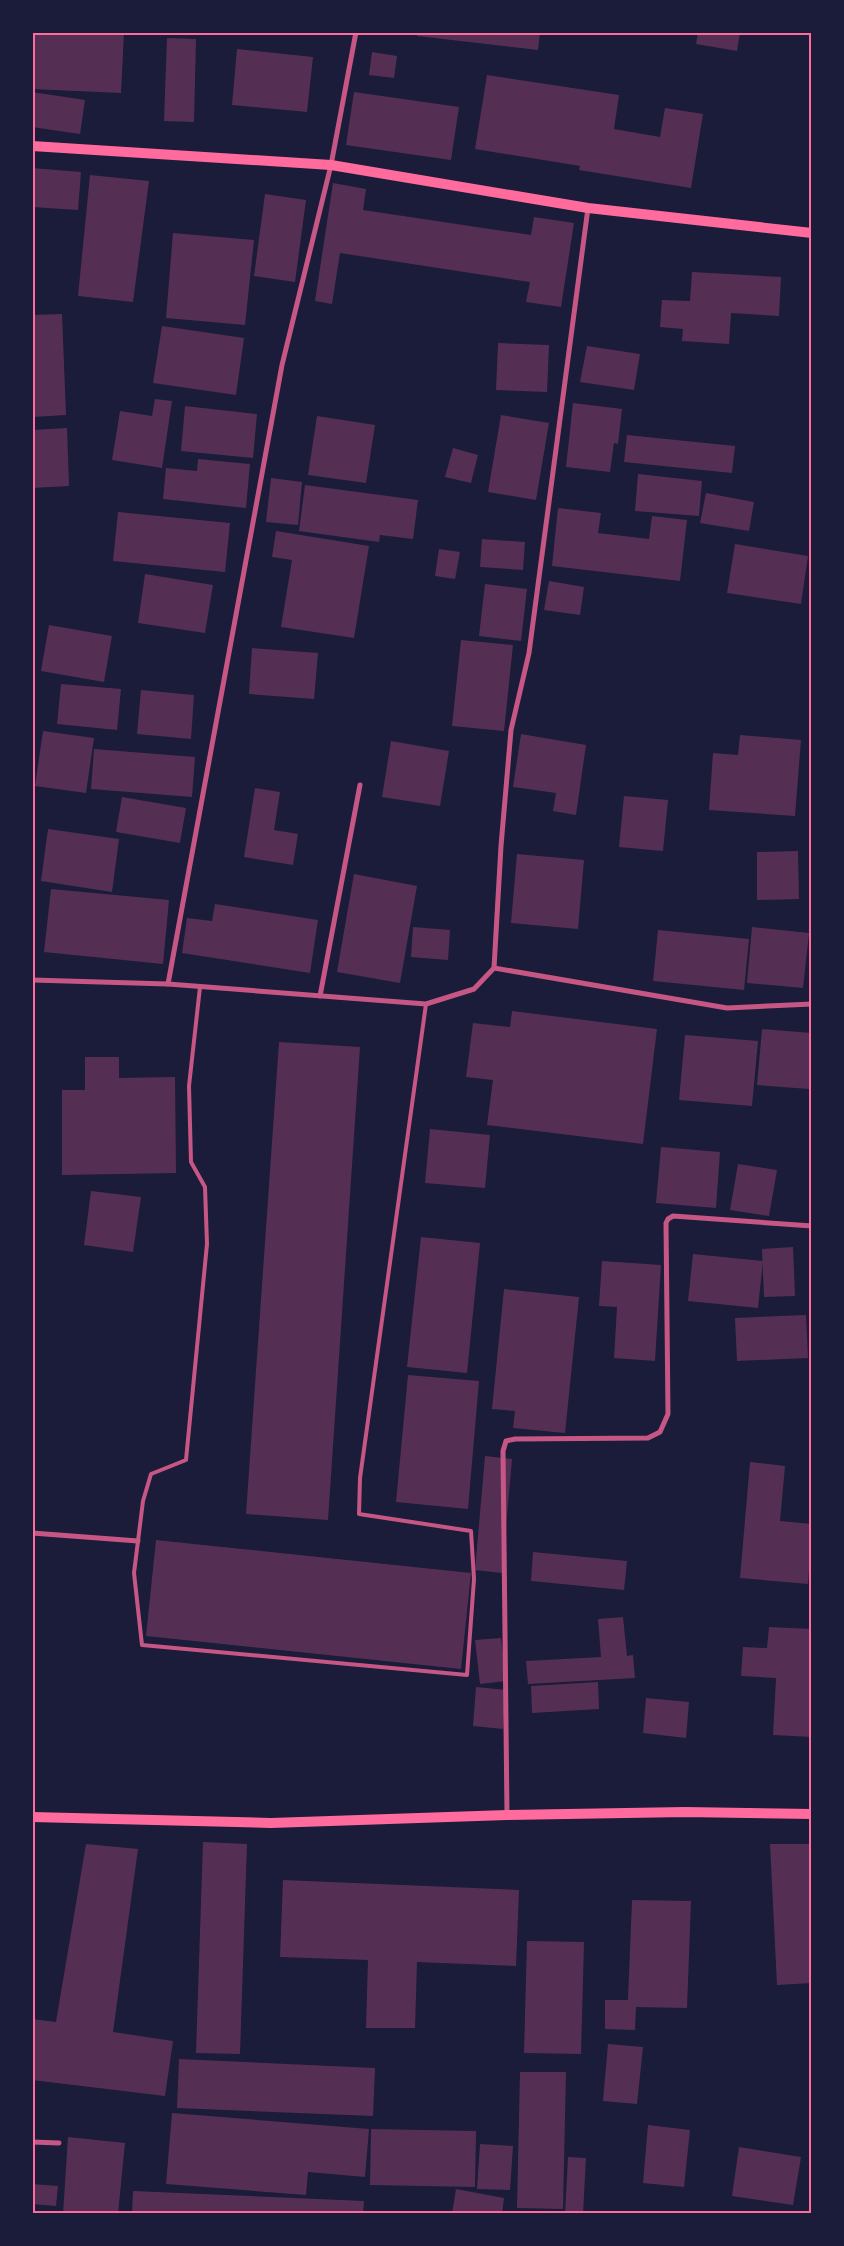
<svg xmlns="http://www.w3.org/2000/svg" width="844" height="2246" viewBox="0 0 844 2246" font-family="'Source Sans 3',sans-serif">
<rect width="100%" height="100%" fill="#1b1b3a"/>
<g fill="#542f53">
<path d="M32 32H124L121 93 32 89Z"/>
<path d="M418 32H540L538 50 417 36Z"/>
<path d="M698 32H740L737 51 696 44Z"/>
<path d="M167 38 196 39 194 122 164 121Z"/>
<path d="M237 49 313 57 307 112 232 105Z"/>
<path d="M372 52 397 56 394 78 369 75Z"/>
<path d="M487 75 619 95 614 129 660 137 665 108 703 114 691 188 579 170 580 166 475 149Z"/>
<path d="M32 92 85 100 80 134 32 127Z"/>
<path d="M354 92 459 107 451 160 346 145Z"/>
<path d="M32 168 81 172 78 210 32 207Z"/>
<path d="M90 175 149 181 133 302 78 296Z"/>
<path d="M333 183 366 189 363 210 531 235 534 217 574 223 561 307 526 302 530 282 340 253 332 304 315 301Z"/>
<path d="M265 194 306 200 295 282 254 276Z"/>
<path d="M173 233 254 240 245 325 166 318Z"/>
<path d="M692 272 781 277 779 316 731 313 729 344 682 341 683 329 660 327 662 300 690 301Z"/>
<path d="M62 314 66 415 32 417V315Z"/>
<path d="M162 326 244 338 236 395 153 383Z"/>
<path d="M498 343 549 345 547 392 496 390Z"/>
<path d="M587 346 640 354 634 390 580 382Z"/>
<path d="M155 399 172 401 162 468 112 460 120 411 152 416Z"/>
<path d="M573 403 622 409 618 444 614 443 610 472 566 467Z"/>
<path d="M185 406 257 414 253 458 181 451Z"/>
<path d="M501 415 549 423 536 500 488 492Z"/>
<path d="M317 416 375 425 366 483 308 475Z"/>
<path d="M67 428 69 486 32 488V430Z"/>
<path d="M627 435 735 446 732 473 624 462Z"/>
<path d="M453 448 478 455 471 483 445 477Z"/>
<path d="M198 459 250 464 246 508 163 499 166 468 197 471Z"/>
<path d="M638 474 702 481 699 516 635 511Z"/>
<path d="M271 478 302 482 298 525 266 522Z"/>
<path d="M305 485 418 500 413 539 380 535 379 542 299 531Z"/>
<path d="M706 493 754 502 749 531 700 523Z"/>
<path d="M558 508 601 513 598 533 649 539 652 516 687 520 680 581 552 566Z"/>
<path d="M118 512 230 523 225 572 113 561Z"/>
<path d="M276 531 369 546 354 638 281 627 292 560 272 557Z"/>
<path d="M482 539 525 542 523 570 480 567Z"/>
<path d="M735 544 808 556 801 604 727 593Z"/>
<path d="M439 549 460 552 455 579 435 576Z"/>
<path d="M145 574 213 585 205 633 138 623Z"/>
<path d="M549 581 584 587 580 615 544 610Z"/>
<path d="M485 584 527 589 521 641 479 636Z"/>
<path d="M49 625 112 636 104 682 41 671Z"/>
<path d="M461 640 513 645 504 731 452 726Z"/>
<path d="M252 648 318 653 314 699 249 694Z"/>
<path d="M61 684 121 689 117 730 57 724Z"/>
<path d="M141 690 194 695 191 739 137 734Z"/>
<path d="M43 731 94 738 86 793 35 786Z"/>
<path d="M521 734 586 745 576 815 553 811 556 793 513 787Z"/>
<path d="M740 735 801 740 795 816 709 810 713 753 738 755Z"/>
<path d="M391 741 449 751 440 806 382 797Z"/>
<path d="M94 749 195 757 192 797 91 789Z"/>
<path d="M255 788 280 792 274 830 298 834 293 865 244 857Z"/>
<path d="M624 796 668 800 663 851 619 847Z"/>
<path d="M122 797 186 808 180 843 116 832Z"/>
<path d="M48 829 119 839 112 892 41 881Z"/>
<path d="M798 851 799 899 757 900V852Z"/>
<path d="M517 854 584 860 578 929 511 923Z"/>
<path d="M354 874 417 886 400 983 337 972Z"/>
<path d="M51 889 169 900 163 964 44 952Z"/>
<path d="M215 904 318 920 310 973 182 953 187 918 212 921Z"/>
<path d="M413 927 450 930 448 960 411 957Z"/>
<path d="M752 927 809 933 803 988 747 983Z"/>
<path d="M658 930 749 939 744 990 653 981Z"/>
<path d="M512 1011 657 1029 643 1144 487 1125 493 1080 466 1077 473 1023 510 1027Z"/>
<path d="M762 1029 812 1033 809 1089 757 1085Z"/>
<path d="M685 1035 758 1041 752 1106 679 1100Z"/>
<path d="M279 1042 360 1047 328 1520 246 1514Z"/>
<path d="M85 1057H119V1078L175 1077 176 1173 62 1175V1090H85Z"/>
<path d="M430 1129 490 1135 485 1188 425 1183Z"/>
<path d="M661 1147 720 1152 716 1208 656 1203Z"/>
<path d="M738 1164 777 1170 769 1216 730 1210Z"/>
<path d="M91 1191 141 1197 133 1252 84 1245Z"/>
<path d="M421 1237 480 1243 467 1373 407 1367Z"/>
<path d="M793 1247 795 1296 764 1297 762 1249Z"/>
<path d="M693 1254 763 1261 758 1308 688 1301Z"/>
<path d="M602 1261 661 1265 655 1361 614 1358 617 1307 599 1306Z"/>
<path d="M504 1289 579 1297 565 1433 513 1428 515 1411 492 1409Z"/>
<path d="M806 1315 808 1358 737 1361 735 1318Z"/>
<path d="M408 1375 479 1381 468 1509 396 1502Z"/>
<path d="M485 1456 512 1459 502 1573 475 1570Z"/>
<path d="M750 1462 785 1466 780 1521 812 1524 808 1584 740 1578Z"/>
<path d="M156 1540 471 1573 461 1669 146 1636Z"/>
<path d="M533 1552 627 1561 624 1590 531 1581Z"/>
<path d="M623 1617 627 1656 633 1655 635 1678 528 1684 526 1661 601 1657 598 1619Z"/>
<path d="M769 1627 812 1629V1737L773 1735 776 1678 741 1676 743 1647 767 1648Z"/>
<path d="M501 1638 506 1681 480 1684 475 1640Z"/>
<path d="M598 1682 599 1709 532 1713 531 1686Z"/>
<path d="M476 1687 506 1690 503 1729 473 1726Z"/>
<path d="M646 1698 689 1702 686 1738 643 1733Z"/>
<path d="M203 1842 247 1844 240 2054 196 2053Z"/>
<path d="M86 1844 138 1849 113 2032 173 2041 165 2096 32 2080V2019L56 2022Z"/>
<path d="M770 1844H812V1983L777 1985Z"/>
<path d="M283 1880 519 1890 516 1966 417 1962 415 2028H366L368 1960 280 1957Z"/>
<path d="M632 1900 691 1901 687 2008 636 2007 635 2030 605 2029V2000H628Z"/>
<path d="M527 1941 584 1942 581 2054 524 2053Z"/>
<path d="M608 2044 643 2047 637 2104 603 2101Z"/>
<path d="M179 2059 375 2068 373 2116 177 2108Z"/>
<path d="M520 2072H566L563 2209 517 2208Z"/>
<path d="M172 2113 369 2129 365 2177 308 2172 306 2195 166 2184Z"/>
<path d="M648 2125 690 2130 684 2187 643 2183Z"/>
<path d="M371 2129 476 2131 475 2187 370 2185Z"/>
<path d="M68 2137 125 2143 118 2214H63Z"/>
<path d="M480 2144 513 2146 510 2190 477 2189Z"/>
<path d="M739 2147 801 2157 793 2205 732 2196Z"/>
<path d="M568 2157 586 2158 583 2214H565Z"/>
<path d="M32 2184 58 2186 56 2206 32 2204Z"/>
<path d="M456 2189 504 2198 502 2214H452Z"/>
<path d="M133 2191 364 2201 363 2214H132Z"/>
</g>
<g fill="none" stroke-linecap="round" stroke-linejoin="round">
<path stroke="#c65784" stroke-width="4" d="M200 987 189 1086 191 1162 205 1187 207 1244 186 1460 151 1474 143 1501 134 1573 142 1645 467 1675 474 1579 471 1531 359 1514 360 1478 426 1004"/>
<g stroke="#c65784" stroke-width="5">
<path d="M494 968 727 1008 812 1004"/>
<path d="M32 980 168 984 426 1004 474 989 494 968 501 846 511 730 529 653 588 208"/>
<path d="M168 984 282 365 331 165 356 32"/>
<path d="M320 996 360 785"/>
<path d="M32 1533 138 1541"/>
<path d="M507 1815 503 1451 506 1441 515 1439 648 1438 660 1432 668 1414 666 1223 668 1219 673 1216 812 1226"/>
<path d="M32 2142 59 2143"/>
</g>
<g stroke="#ff6b9d" stroke-width="10">
<path d="M32 146 331 165 588 208 812 233"/>
<path d="M32 1817 271 1823 507 1815 685 1812 812 1814"/>
</g>
</g>
<rect width="844" height="2246" fill="none" stroke="#1b1b3a" stroke-width="68"/>
<rect x="34" y="34" width="776" height="2178" fill="none" stroke="#ff6b9d" stroke-width="2"/>
</svg>
